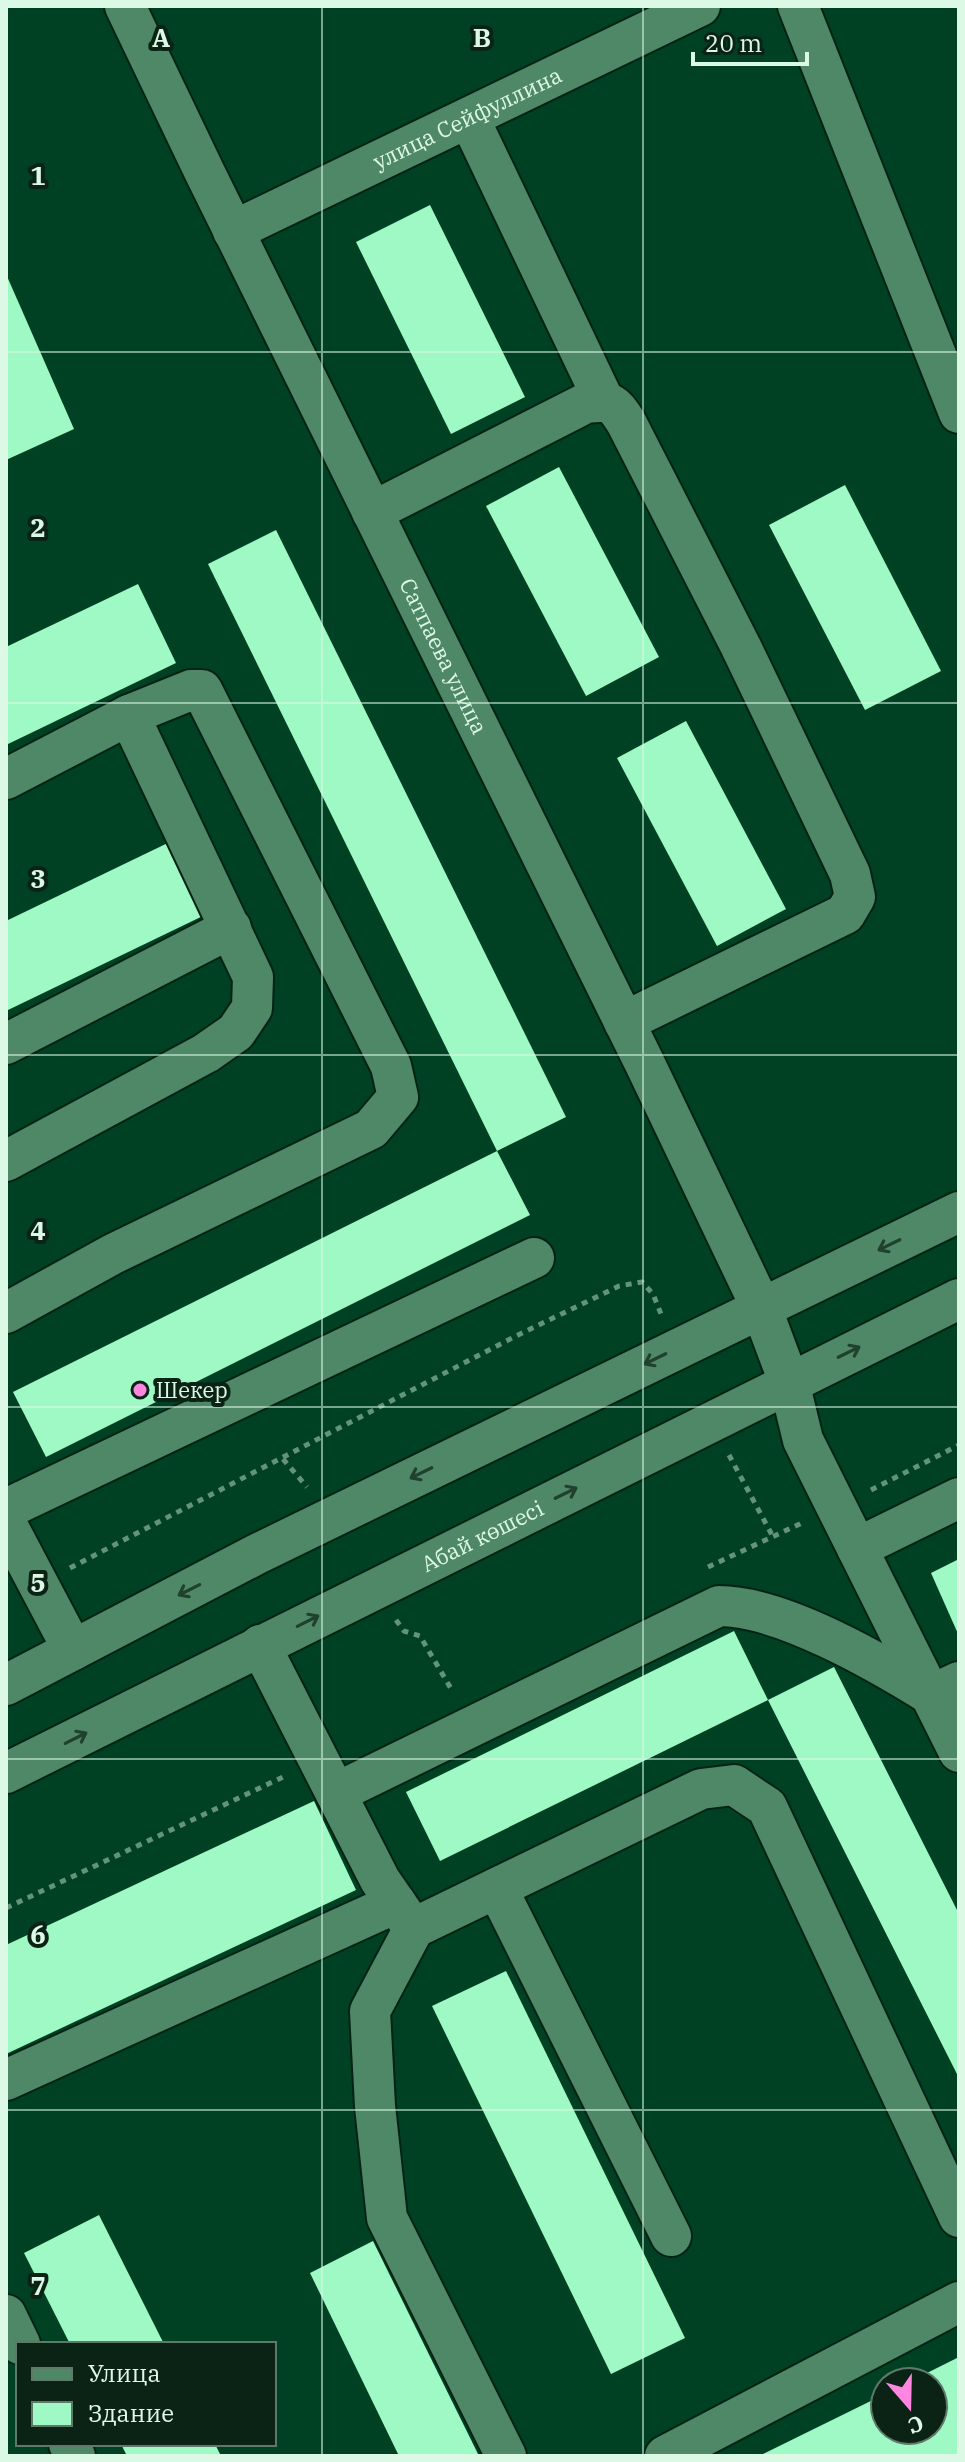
<svg xmlns="http://www.w3.org/2000/svg" width="965" height="2462" viewBox="0 0 965 2462" font-family="'IBM Plex Serif',serif">
<rect width="100%" height="100%" fill="#004124"/>
<g fill="#9ff9c4">
<path d="M430 205 525 397 451 434 356 242Z"/>
<path d="M6 274 74 429 6 460Z"/>
<path d="M559 467 659 657 586 696 486 506Z"/>
<path d="M845 485 941 671 865 710 769 525Z"/>
<path d="M276 530 566 1117 497 1151 208 564Z"/>
<path d="M138 584 176 663 6 745V647Z"/>
<path d="M686 721 786 909 717 946 617 758Z"/>
<path d="M174 840 209 913 6 1011V921Z"/>
<path d="M497 1151 530 1215 46 1457 13 1392Z"/>
<path d="M959 1559V1636L931 1573Z"/>
<path d="M734 1631 768 1700 834 1667 959 1914V2078L768 1700 440 1861 406 1792Z"/>
<path d="M314 1801 356 1890 6 2054V1945Z"/>
<path d="M506 1971 685 2338 611 2374 432 2006Z"/>
<path d="M99 2215 164 2344H70L24 2253Z"/>
<path d="M373 2241 479 2456H399L310 2273Z"/>
<path d="M959 2357V2456H759L885 2394V2430H933V2382H909Z"/>
<path d="M121 2444H215L221 2456H127Z"/>
</g>
<g fill="none" stroke-linecap="round" stroke-linejoin="round">
<g stroke="#052314" stroke-width="44">
<g id="minor">
<path id="s1" d="M125 6 204 171 646 1066 761 1307 789 1382 803 1440 959 1752"/>
<path d="M798 6 959 413"/>
<path d="M469 118 604 401"/>
<path id="s2" d="M233 231 700 6"/>
<path d="M372 512 586 403C610 400 613 402 626 422L741 647 850 874 855 897 845 914 624 1022"/>
<path d="M6 779 129 715 191 690H202L391 1066 398 1097 371 1129 113 1254 6 1313"/>
<path d="M6 1044 231 928"/>
<path d="M6 1161 206 1053 236 1032 252 1008 253 977 129 715"/>
<path d="M6 1509 534 1258"/>
<path d="M6 1523 73 1650"/>
<path d="M857 1548 959 1498"/>
<path d="M260 1645 380 1880 411 1925"/>
<path d="M6 1685 257 1554 959 1212"/>
<path id="s3" d="M6 1773 959 1299"/>
<path d="M336 1793 719 1606C781 1606 878 1662 931 1695L959 1682"/>
<path d="M497 1888 671 2236"/>
<path d="M6 2080 396 1903"/>
<path d="M6 2315 20 2344"/>
<path d="M69 2444 75 2456"/>
<path d="M506 2456 387 2218 375 2106 370 2011 414 1928 701 1789 734 1785 767 1807 959 2217"/>
<path d="M665 2456 959 2302"/>
</g>
</g>
<g stroke="#63947b" stroke-width="5" stroke-dasharray="6 6" stroke-linecap="butt">
<path d="M729 1455 772 1535"/>
<path d="M283 1459 307 1487"/>
<path d="M871 1490 959 1445"/>
<path d="M708 1567 804 1522"/>
<path d="M70 1568 514 1337 619 1286 642 1282 653 1294 661 1314"/>
<path d="M396 1620 404 1631 420 1636 453 1692"/>
<path d="M6 1908 283 1777"/>
</g>
<use href="#minor" stroke="#4f8867" stroke-width="40"/>
</g>
<defs><path id="oneway-shaft" d="M-6 0H5M1.5-3L5.5 0L1.5 3" fill="none" stroke-width="1.6" stroke-linecap="round" stroke-linejoin="round" transform="scale(2)"/></defs>
<g stroke="#1f412e">
<use href="#oneway-shaft" transform="translate(889 1245) rotate(154)"/>
<use href="#oneway-shaft" transform="translate(849 1352) rotate(-26)"/>
<use href="#oneway-shaft" transform="translate(655 1359) rotate(154)"/>
<use href="#oneway-shaft" transform="translate(421 1473) rotate(154)"/>
<use href="#oneway-shaft" transform="translate(566 1493) rotate(-26)"/>
<use href="#oneway-shaft" transform="translate(189 1590) rotate(153)"/>
<use href="#oneway-shaft" transform="translate(308 1621) rotate(-27)"/>
<use href="#oneway-shaft" transform="translate(76 1738) rotate(-27)"/>
</g>
<path fill="none" stroke="#dcf9e6" stroke-width="2" stroke-opacity="0.55" d="M322 6V2456M643 6V2456M6 352H959M6 703H959M6 1055H959M6 1407H959M6 1759H959M6 2110H959"/>
<circle fill="#fe86e1" stroke="#0b2315" stroke-width="3" cx="140" cy="1390" r="8"/>
<g text-anchor="middle" stroke-width="8" stroke-linejoin="round" paint-order="stroke">
<g font-size="22" fill="#dcf9e6" stroke="#0b2315">
<text dy="8" stroke="none"><textPath href="#s2" startOffset="260">улица Сейфуллина</textPath></text>
<text dy="8" stroke="none"><textPath href="#s1" startOffset="724">Сатпаева улица</textPath></text>
<text dy="8" stroke="none"><textPath href="#s3" startOffset="532">Абай көшесі</textPath></text>
</g>
<g font-size="22" fill="#dcf9e6" stroke="#0b2315" text-anchor="start">
<text x="156" y="1398">Шекер</text>
</g>
</g>
<g font-size="26" text-anchor="middle" font-weight="bold" fill="#dcf9e6" stroke="#0b2315" stroke-width="8" stroke-linejoin="round" paint-order="stroke">
<text x="161" y="47">A</text>
<text x="482" y="47">B</text>
<text x="38" y="185">1</text>
<text x="38" y="537">2</text>
<text x="38" y="888">3</text>
<text x="38" y="1240">4</text>
<text x="38" y="1592">5</text>
<text x="38" y="1944">6</text>
<text x="38" y="2295">7</text>
</g>
<rect width="965" height="2462" fill="none" stroke="#dcf9e6" stroke-width="16"/>
<rect x="16" y="2342" width="260" height="104" fill="#0b2315" stroke="#5f7969" stroke-width="2"/>
<rect x="32" y="2368" width="40" height="12" fill="#4f8867" stroke="#5f7969" stroke-width="2"/>
<text x="88" y="2382" font-size="24" fill="#dcf9e6">Улица</text>
<rect x="32" y="2402" width="40" height="24" fill="#9ff9c4" stroke="#5f7969" stroke-width="2"/>
<text x="88" y="2422" font-size="24" fill="#dcf9e6">Здание</text>
<g transform="translate(909 2406) rotate(160)"><circle r="38" fill="#0b2315" stroke="#5f7969" stroke-width="2"/>
<path d="M0-6L14 30L0 20L-14 30Z" fill="#fe86e1"/>
<text y="-12" font-size="22" font-weight="bold" text-anchor="middle" fill="#dcf9e6">С</text>
</g>
<path d="M693 52v12h114v-12" fill="none" stroke="#dcf9e6" stroke-width="4"/>
<text x="705" y="52" font-size="24" fill="#dcf9e6" stroke="#0b2315" stroke-width="6" paint-order="stroke">20 m</text>
</svg>
